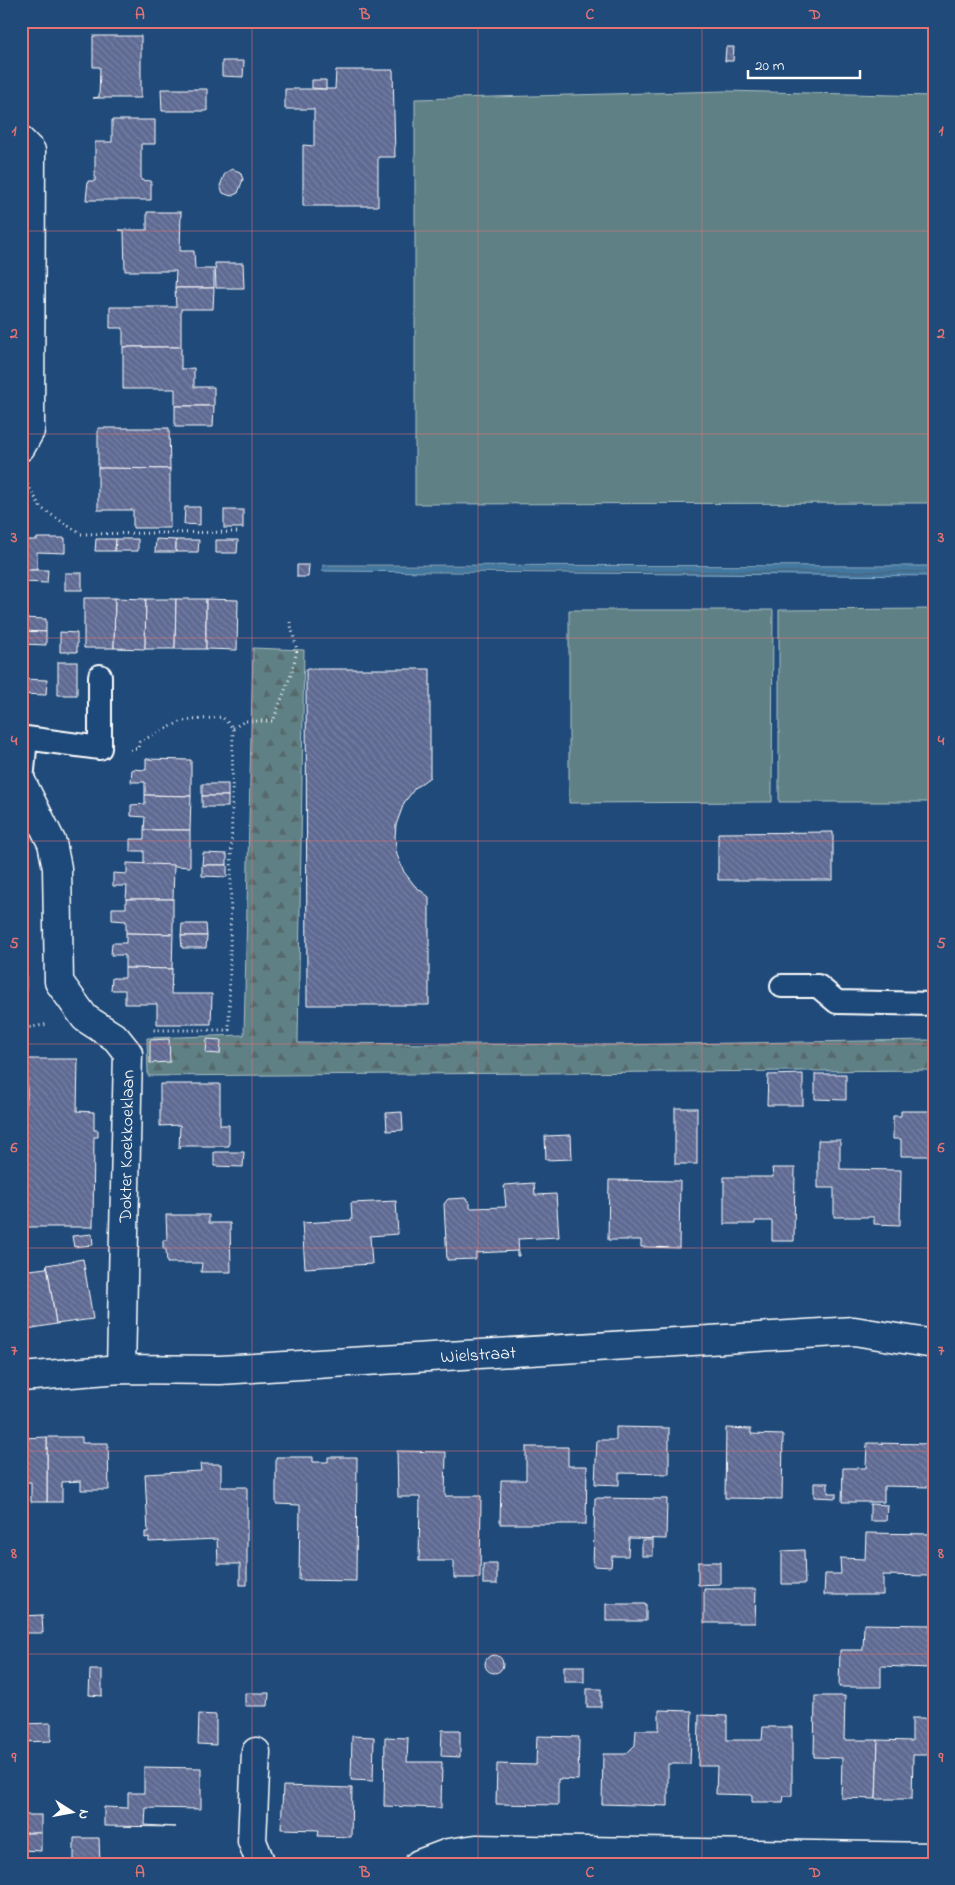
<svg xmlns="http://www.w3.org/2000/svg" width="955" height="1885" viewBox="0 0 955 1885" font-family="'Indie Flower',sans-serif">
<defs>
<pattern id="forest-firs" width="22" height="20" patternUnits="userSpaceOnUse" patternTransform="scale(1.25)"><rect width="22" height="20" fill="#5e8186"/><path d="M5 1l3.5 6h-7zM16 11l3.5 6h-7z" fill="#56696c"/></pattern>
<pattern id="water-rules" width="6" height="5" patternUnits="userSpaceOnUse" patternTransform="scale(1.25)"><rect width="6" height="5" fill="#4378a0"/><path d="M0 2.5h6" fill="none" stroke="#486072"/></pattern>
<pattern id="building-back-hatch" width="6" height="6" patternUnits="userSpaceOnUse" patternTransform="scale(1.25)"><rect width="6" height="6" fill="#5f6a93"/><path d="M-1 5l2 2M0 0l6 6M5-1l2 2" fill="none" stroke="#7780a3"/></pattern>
</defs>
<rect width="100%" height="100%" fill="#1f4a7a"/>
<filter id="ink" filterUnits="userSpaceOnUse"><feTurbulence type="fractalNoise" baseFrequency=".02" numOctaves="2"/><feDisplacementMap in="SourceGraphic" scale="10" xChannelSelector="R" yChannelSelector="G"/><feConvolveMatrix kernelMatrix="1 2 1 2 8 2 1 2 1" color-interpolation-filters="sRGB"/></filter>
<g filter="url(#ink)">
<path fill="url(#forest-firs)" stroke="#aec0c2" d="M253 648 304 650 298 1043 611 1045 928 1040 934 1041V1070L148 1076 147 1038 244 1035Z"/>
<g fill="#5e8186" stroke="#aec0c2">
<path d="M725 91 934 96V503L415 504V99Z"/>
<path d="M934 609V802H779V610Z"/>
<path d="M569 610H773L772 802 569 803Z"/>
</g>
<g fill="url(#water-rules)" stroke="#8eaec6">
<rect x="756" y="21" width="178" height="6"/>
<path d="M323 565 934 566V576L322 571Z"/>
</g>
<g fill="url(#building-back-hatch)" stroke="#fff">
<rect x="92" y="21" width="51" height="1"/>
<rect x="191" y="21" width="55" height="1"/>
<path d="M93 36H141V98H93L99 97 100 67H93Z"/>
<path d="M726 47H734L733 61H725Z"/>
<path d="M222 61H244L243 77 222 76Z"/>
<path d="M336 70H393L395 157H378V206H303V145L314 146V109H285V89H335Z"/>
<path d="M312 80H326V89L312 88Z"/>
<path d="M161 89H207V111H162Z"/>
<path d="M112 120H155V144H141V180L151 181V200H86L88 181H95V142H112Z"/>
<path d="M232 169 240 172 243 179 238 193 231 196 223 193 220 186 225 173Z"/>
<path d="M147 212H181L180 251H194L195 269H214V288H175L176 271H125L124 231 119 230H147Z"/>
<path d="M215 263H243L244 288H216Z"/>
<path d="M175 288H214L213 309H181V347H123V328H110V307H176Z"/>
<path d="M123 347H181V369L194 368V387H214V406H175V389H123Z"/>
<path d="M175 406H214L213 427H175Z"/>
<path d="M98 428H169L170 469 98 468Z"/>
<path d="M98 468 170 469V528H133V510H98Z"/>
<path d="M185 507H200V525L184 524Z"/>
<rect x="224" y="510" width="19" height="18"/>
<path d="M37 538H65V553L37 552V570H21V540H37Z"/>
<path d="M96 539H116L115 551H95Z"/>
<path d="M116 539H138V551H115Z"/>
<path d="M156 539 176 540V552H155Z"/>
<path d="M176 540H199L198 552H176Z"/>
<path d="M216 540H238L237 553H216Z"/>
<path d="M297 565H309L308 577H297Z"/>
<path d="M21 570H48L47 583 21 582Z"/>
<rect x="65" y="573" width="17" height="17"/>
<path d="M84 598H115L114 648H84Z"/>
<path d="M115 598 146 599 145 649 114 648Z"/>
<path d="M146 599H176L175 649H145Z"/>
<path d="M176 599H206V649H175Z"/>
<path d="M206 599 238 600 237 650 206 649Z"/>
<path d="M21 618 46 619V632L21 631Z"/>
<path d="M21 631 46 632V645L21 644Z"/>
<path d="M60 632 77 633V652H60Z"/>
<rect x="58" y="662" width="19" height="33"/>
<path d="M306 669H430V777L415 788 404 803 396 825 395 837 397 855 404 872 415 886 429 897V1005H307Z"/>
<path d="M21 679 47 680 46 695 21 694Z"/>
<path d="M146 759 191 760V796L145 795V782H131L132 769 146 770Z"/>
<rect x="202" y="784" width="26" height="12"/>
<path d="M145 795 191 796 190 830H144L145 817 131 816V805L145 804Z"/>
<rect x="202" y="796" width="26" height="11"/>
<path d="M144 830H190V867L144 864V851H130V839H144Z"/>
<path d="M833 832V880H718V833Z"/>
<path d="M203 853 227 854V865H202Z"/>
<path d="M127 863 174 865 173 899H126L127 886H113V873L127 874Z"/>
<path d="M202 865H227V877L202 876Z"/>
<path d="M126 899H173V934L126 933V921L112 920V908H126Z"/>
<path d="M182 924H206L207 936H181Z"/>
<path d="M126 933 173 934 172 969 125 968V955H111L112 943H126Z"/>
<path d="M181 936H207L206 948H182Z"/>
<rect x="21" y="951" width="5" height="40"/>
<path d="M125 968 172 969 171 994H212L211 1024H157V1004H125V990H111L112 978H125Z"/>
<path d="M169 1039 170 1062 150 1063V1040Z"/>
<path d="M207 1039 221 1040 220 1054 206 1053Z"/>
<path d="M27 1059H78L77 1111 94 1112V1130H98V1137H94L93 1227H21V1104H27Z"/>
<path d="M803 1074V1105H767L768 1075Z"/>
<path d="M815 1074H846V1100L815 1099Z"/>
<path d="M160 1084H220V1125H229V1146H180L179 1149 180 1125 160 1126Z"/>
<rect x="675" y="1108" width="22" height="56"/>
<path d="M901 1111H934V1156H901V1139H893V1116H901Z"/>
<path d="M402 1112 403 1130 387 1131 386 1113Z"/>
<path d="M571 1135 572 1159 546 1160 545 1136Z"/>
<path d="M818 1140H840V1169L901 1170 900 1225 874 1224V1217H834V1188H818Z"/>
<path d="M214 1152H244L243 1167 214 1166Z"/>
<path d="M772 1168H795L794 1241H772V1221H755V1224H724V1177H773Z"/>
<path d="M609 1180 680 1181 679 1248 643 1247H641V1240H608Z"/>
<path d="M534 1183 535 1195 556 1194 559 1237 518 1239 519 1256H517V1251L476 1253V1259L447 1260 444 1204 448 1199 465 1198 470 1203V1208L506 1207 504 1185Z"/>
<path d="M396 1201 398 1234 370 1236 372 1264 305 1268 302 1223 352 1220 351 1203Z"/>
<path d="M166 1215H209V1223H230L231 1272H201L202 1263H167L166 1249H163V1240H167Z"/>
<path d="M92 1234 93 1245 74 1247 72 1236Z"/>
<path d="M21 1236H26L27 1247H21Z"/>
<path d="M83 1259 93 1319 56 1324 47 1265Z"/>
<path d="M47 1265 56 1324 22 1330 21 1271 46 1268Z"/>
<path d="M616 1427 669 1428V1474L619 1473V1485L595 1484 597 1440H616Z"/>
<path d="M726 1428 751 1429V1434L783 1435 782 1499 725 1498Z"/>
<path d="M47 1437H82V1443H108L109 1490H81V1481L62 1482V1502H47Z"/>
<path d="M47 1437V1502H31V1482H21V1438Z"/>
<path d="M867 1443 933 1444 931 1487 884 1486V1502H842L843 1468H866Z"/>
<path d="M526 1447H568V1466H587L586 1524H500L501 1480H526Z"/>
<path d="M397 1451 446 1452 445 1496H481L480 1578H454V1561H419L420 1497H398Z"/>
<path d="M276 1457H313V1462H328V1457H357L356 1581 299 1580 300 1505 276 1504Z"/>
<path d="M200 1464H221V1487H247V1585H240V1564H218L217 1539 149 1542V1537L145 1538V1532H148L145 1474 201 1471Z"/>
<path d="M814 1483H828V1493H836V1498L814 1497Z"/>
<path d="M595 1498 667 1499 666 1539 629 1538 628 1556H612L611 1567 593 1566Z"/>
<path d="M870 1504 887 1505 886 1521H870Z"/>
<path d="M866 1533 931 1534 930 1576 883 1575V1595H824L825 1574H841L840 1558 865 1559Z"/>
<rect x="642" y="1540" width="11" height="16"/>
<path d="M804 1550 805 1584H782V1551Z"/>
<path d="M698 1562H720V1584L698 1585Z"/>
<rect x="483" y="1564" width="14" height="20"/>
<path d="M704 1589H756L755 1623H704Z"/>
<path d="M21 1597H22L23 1616H21Z"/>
<rect x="606" y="1604" width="40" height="17"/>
<path d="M42 1615 43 1633H23V1616Z"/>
<rect x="21" y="1616" width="2" height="17"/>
<path d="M864 1624 930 1625 929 1668 881 1666V1687H839L840 1650H863Z"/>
<circle cx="494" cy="1664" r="9"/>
<rect x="564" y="1666" width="20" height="16"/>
<path d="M90 1670H102V1696L89 1695Z"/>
<rect x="587" y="1689" width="14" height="18"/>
<path d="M245 1693H269L268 1706H245Z"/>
<path d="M815 1696H845L844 1740H878L876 1799 841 1798 842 1758 814 1757Z"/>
<rect x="21" y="1707" width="6" height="17"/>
<path d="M659 1710 692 1711 690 1764H668V1806L602 1804 603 1754H626L635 1745 636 1730H659Z"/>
<path d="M199 1714 216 1715V1745L198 1744Z"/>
<path d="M699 1715 727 1716V1740H762L763 1727H792V1796H784L783 1802H752V1795L716 1794 717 1766H698Z"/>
<path d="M912 1718H931V1755H913L912 1799H876L878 1740 912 1741Z"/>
<path d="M51 1723V1741L21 1742V1724Z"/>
<path d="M442 1730H460V1757L441 1756Z"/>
<path d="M352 1736 374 1737 373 1781 351 1780Z"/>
<path d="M537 1736 579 1737 578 1780 558 1779V1805L496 1804 497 1764 536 1765Z"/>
<path d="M385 1737 408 1738 407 1762H442L441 1808 384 1806Z"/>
<path d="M144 1767 201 1768V1809L146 1808 145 1825 176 1827 104 1826V1807L128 1808V1793H144Z"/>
<path d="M283 1786 352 1788 351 1837 318 1836 319 1830 281 1829Z"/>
<rect x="21" y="1815" width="20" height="18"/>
<path d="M21 1833H41V1851L21 1850Z"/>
<path d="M74 1838H99L100 1864 74 1863Z"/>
</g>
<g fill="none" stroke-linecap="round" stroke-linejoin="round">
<g stroke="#fff" stroke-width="26">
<g id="service">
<path d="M22 781 26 738 100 748V676"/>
<path d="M782 986H818L837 1002 934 1004"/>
</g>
</g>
<g stroke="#fff" stroke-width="31">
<g id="minor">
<path d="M21 141 31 151 30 431 21 447"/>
<path d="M21 781 52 843 57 868 59 982 85 1018 116 1038 128 1053 121 1369"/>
<path id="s1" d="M21 1377 121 1369 220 1370 854 1331 934 1344"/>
<path d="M256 1752 252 1841 261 1864"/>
<path d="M419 1864 448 1853 476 1849 934 1857"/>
</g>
</g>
<g stroke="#fff" stroke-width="3" stroke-dasharray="1 4" stroke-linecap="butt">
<path d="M25 480 41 508 81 534 237 532"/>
<path d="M233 728 245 721H273L292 672 297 650 290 622"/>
<path d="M130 749H138L139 742 182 721 222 717 233 728 229 1030H151"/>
<path d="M21 1032 26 1028 49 1024"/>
</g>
<use href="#service" stroke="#1f4a7a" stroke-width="22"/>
<use href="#minor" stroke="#1f4a7a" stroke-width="28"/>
</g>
</g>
<path fill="none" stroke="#e47373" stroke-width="1" stroke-opacity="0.55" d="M252 21V1864M478 21V1864M702 21V1864M21 231H934M21 434H934M21 638H934M21 841H934M21 1044H934M21 1248H934M21 1451H934M21 1654H934"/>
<g text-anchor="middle" stroke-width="4" stroke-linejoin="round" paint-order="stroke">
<g font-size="18" fill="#fff" stroke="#1f4a7a">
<text transform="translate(126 1146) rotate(-89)" y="6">Dokter Koekkoeklaan</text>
<text dy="6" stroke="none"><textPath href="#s1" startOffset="458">Wielstraat</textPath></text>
</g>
</g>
<rect width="955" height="1885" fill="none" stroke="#1f4a7a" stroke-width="55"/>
<g transform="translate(72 1812) rotate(101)" stroke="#1f4a7a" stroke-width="4" paint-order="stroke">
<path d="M0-4L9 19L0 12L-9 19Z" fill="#ffffff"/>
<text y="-8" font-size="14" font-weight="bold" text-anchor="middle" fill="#ffffff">N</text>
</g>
<path d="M748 70v8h112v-8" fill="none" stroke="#ffffff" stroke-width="2.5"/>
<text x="755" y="70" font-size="15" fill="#ffffff" stroke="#1f4a7a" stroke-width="4" paint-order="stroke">20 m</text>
<rect x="28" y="28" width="900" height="1830" fill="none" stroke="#e47373" stroke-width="2"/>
<g font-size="16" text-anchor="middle" font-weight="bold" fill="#e47373">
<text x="140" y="19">A</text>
<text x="365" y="19">B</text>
<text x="590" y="19">C</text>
<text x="815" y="19">D</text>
<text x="14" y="135">1</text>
<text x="941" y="135">1</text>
<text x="14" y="338">2</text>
<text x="941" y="338">2</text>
<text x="14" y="542">3</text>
<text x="941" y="542">3</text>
<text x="14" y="745">4</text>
<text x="941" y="745">4</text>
<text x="14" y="948">5</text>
<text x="941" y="948">5</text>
<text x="14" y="1152">6</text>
<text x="941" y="1152">6</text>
<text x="14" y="1355">7</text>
<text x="941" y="1355">7</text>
<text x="14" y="1558">8</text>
<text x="941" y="1558">8</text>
<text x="14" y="1762">9</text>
<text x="941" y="1762">9</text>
<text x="140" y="1877">A</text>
<text x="365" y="1877">B</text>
<text x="590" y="1877">C</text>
<text x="815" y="1877">D</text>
</g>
</svg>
